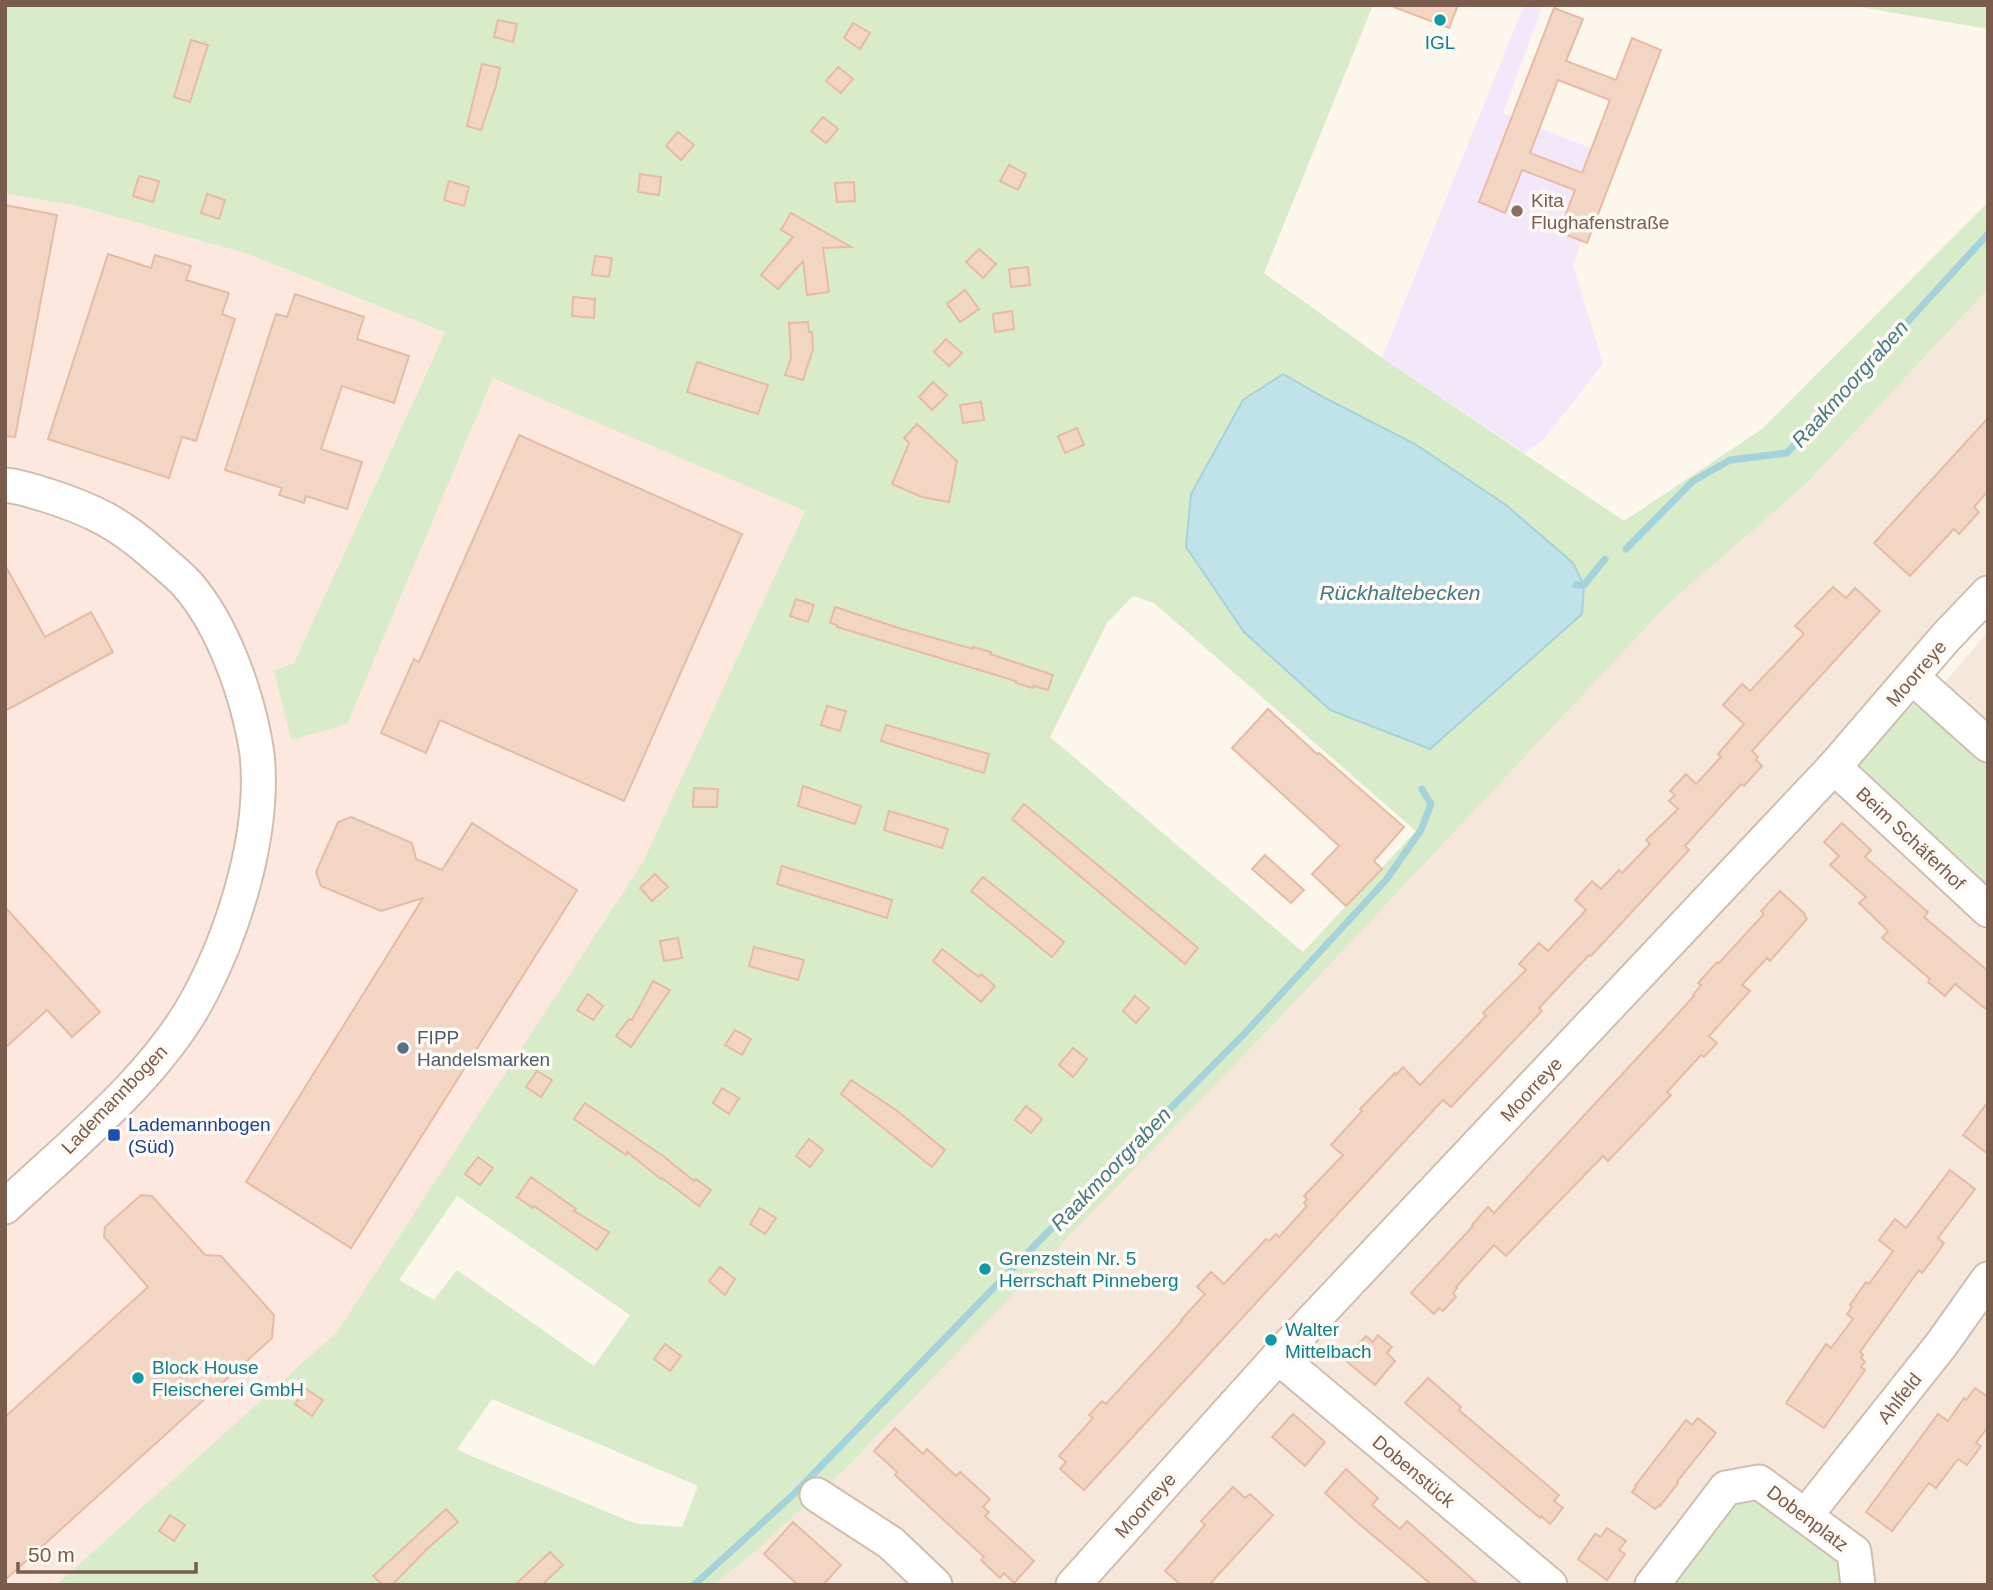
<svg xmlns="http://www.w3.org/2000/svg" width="1993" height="1590" viewBox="0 0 1993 1590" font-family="Arial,sans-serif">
<rect width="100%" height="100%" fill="#fdf6ec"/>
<g fill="#f5e8da">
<path d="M1988 289V600L1405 1245 1850 771 1988 897V1585H714L752 1554 1667 605 1806 484Z"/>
<path d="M1988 631V736L1937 692Z"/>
</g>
<path fill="#fde8e0" d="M5 194 74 205 245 253 445 331 294 663 274 671 347 724 493 378 805 510 647 858 337 1332 56 1585H5Z"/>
<path fill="#f3e8fa" d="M1524 5H1543L1503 113 1613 157 1573 265 1603 364 1544 439 1525 453 1382 358Z"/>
<g fill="#d8ecc9" fill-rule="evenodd">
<path d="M5 5H1373L1264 273 1382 358 1624 521 1762 429 1988 202V289L1806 484 1667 605 1284 1013 846 1468 752 1554 714 1585H56L337 1332 643 862 805 511 493 378 347 724 291 740 274 671 294 663 445 332 245 253 74 205 5 194ZM1283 374 1325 398 1415 444 1506 505 1573 563 1431 749 1386 731 1191 494 1243 400ZM1133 596 1154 603 1416 831 1303 952 1050 737 1107 623ZM457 1196 630 1315 594 1366 457 1270 434 1300 399 1280ZM492 1399 698 1486 682 1527 639 1524 629 1521 469 1455 457 1449Z"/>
<path d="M1849 5H1988V29Z"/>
<path d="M1919 698 1988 759V897L1850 771Z"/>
<path d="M1751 1489 1851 1563 1847 1585H1667L1736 1491Z"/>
</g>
<path fill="#bfe3e8" stroke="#a5d3da" stroke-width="2" d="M1283 374 1325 398 1415 444 1506 505 1573 563 1584 585 1582 614 1430 749 1330 710 1244 632 1186 547 1191 494 1243 400Z"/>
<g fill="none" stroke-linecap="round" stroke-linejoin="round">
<g stroke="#a5d3da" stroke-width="7">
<path d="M1626 549 1693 481 1730 460 1787 453 1988 234"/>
<path d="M1576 585H1584L1605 559"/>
<path d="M694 1585 795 1493 1042 1238 1245 1033 1386 880 1421 830 1431 804 1422 789"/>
</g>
</g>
<g fill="#f3d5c3" stroke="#e6bba3" stroke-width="2" fill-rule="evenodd">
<path d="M1394 5H1458L1449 28 1394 7Z"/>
<path d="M1554 8 1583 19 1566 61 1616 80 1632 38 1661 50 1587 243 1559 232 1575 190 1522 170 1505 213 1479 202ZM1558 80 1610 100 1582 173 1530 153Z"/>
<path d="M498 20 517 24 513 42 494 37Z"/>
<path d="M853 23 870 33 860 49 844 38Z"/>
<path d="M191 40 208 45 190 102 174 97Z"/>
<path d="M482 64 500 68 496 86 481 130 467 126Z"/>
<path d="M838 67 853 79 841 93 826 81Z"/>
<path d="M823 117 838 129 826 143 811 131Z"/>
<path d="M678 132 694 145 681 160 666 146Z"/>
<path d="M1009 165 1026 174 1018 190 1000 181Z"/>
<path d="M640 174 661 177 659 195 638 192Z"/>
<path d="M139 176 159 181 153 202 133 196Z"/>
<path d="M449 181 469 187 464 206 444 200Z"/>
<path d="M854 182 855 201 837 202 835 183Z"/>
<path d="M207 194 225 200 219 219 201 213Z"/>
<path d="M5 205 57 215 15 437 5 436Z"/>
<path d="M791 213 851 247 823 248 829 292 807 295 803 261 778 289 761 275 793 237 781 230Z"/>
<path d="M979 249 996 264 983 278 966 262Z"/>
<path d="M108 254 151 268 155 255 191 266 186 280 229 293 222 314 235 319 196 441 182 437 169 478 48 439Z"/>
<path d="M595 256 612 258 609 277 592 275Z"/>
<path d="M1028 267 1030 285 1011 287 1009 269Z"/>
<path d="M965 290 979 309 960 322 947 304Z"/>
<path d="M295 294 364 317 357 339 409 356 394 403 342 386 321 449 362 462 347 509 306 496 304 503 279 495 282 488 225 470 276 314 287 317Z"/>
<path d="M573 297 595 299 594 318 572 316Z"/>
<path d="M1012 311 1014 329 995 332 993 314Z"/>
<path d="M808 322 809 332H812L813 349 803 380 785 375 791 358 789 323Z"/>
<path d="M946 339 962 353 949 366 934 352Z"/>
<path d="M697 362 768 385 758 414 687 392Z"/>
<path d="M933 382 947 395 932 410 919 397Z"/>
<path d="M981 402 984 420 963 423 960 405Z"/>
<path d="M1988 418V491L1974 507 1979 512 1959 534 1954 529 1910 576 1874 543Z"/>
<path d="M917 424 957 461 949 502 922 497 892 484 909 443 904 438Z"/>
<path d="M1077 428 1084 445 1065 453 1058 436Z"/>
<path d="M519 435 742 534 624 801 440 720 426 753 381 733 414 659 419 662Z"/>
<path d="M5 565 45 637 91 612 113 652 5 711Z"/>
<path d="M1833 587 1846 598 1855 588 1880 611 1752 751 1758 757 1756 760 1762 766 1744 786 1741 784 1685 846 1689 850 1629 915 1591 956 1589 955 1539 1008 1542 1011 1451 1107 1443 1100 1403 1143 1084 1490 1060 1469 1066 1462 1059 1456 1093 1418 1089 1415 1102 1401 1106 1404 1182 1321 1181 1320 1205 1294 1197 1287 1211 1272 1224 1284 1266 1239 1269 1241 1276 1234 1279 1237 1307 1206 1304 1203 1307 1199 1304 1196 1343 1155 1331 1145 1362 1111 1360 1109 1395 1073 1396 1075 1403 1067 1420 1085 1486 1016 1483 1013 1526 970 1519 964 1539 943 1548 951 1586 910 1575 900 1592 881 1601 889 1619 870 1622 873 1650 844 1646 840 1678 809 1669 801 1675 795 1670 791 1686 774 1696 784 1721 757 1718 754 1744 724 1723 705 1742 684 1750 691 1804 634 1795 626Z"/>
<path d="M796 599 814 605 808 622 790 616Z"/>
<path d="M835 607 902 629 973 649V647L991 652 990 654 1053 675 1048 690 1034 686 1033 688 1016 683V681L837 627V625L830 623Z"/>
<path d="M827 706 846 711 840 731 821 725Z"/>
<path d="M1268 709 1317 754 1319 753 1404 827 1374 861 1382 869 1346 906 1312 874 1339 846 1232 748Z"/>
<path d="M886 725 989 754 984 773 881 741Z"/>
<path d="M803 786 861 806 855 824 798 806Z"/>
<path d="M694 788 718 789 717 807H693Z"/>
<path d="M1024 804 1198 948 1185 964 1012 819Z"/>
<path d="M889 811 948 829 942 848 884 830Z"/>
<path d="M351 817 412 843 416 859 442 870 472 823 577 890 351 1248 246 1182 423 898 381 911 321 886 316 872 338 822Z"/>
<path d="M1842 823 1871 850 1865 857 1928 912 1924 917 1988 971V1011L1955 984 1945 996 1928 982 1930 979 1882 938 1888 931 1859 903 1866 897 1830 865 1839 856 1824 842Z"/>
<path d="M1265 855 1304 890 1291 903 1252 869Z"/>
<path d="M782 866 892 900 887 918 777 884Z"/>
<path d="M655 874 668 887 652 901 640 888Z"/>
<path d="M983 877 1064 942 1052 957 971 891Z"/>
<path d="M1780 891 1805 914 1804 915 1807 919 1770 961 1767 958 1742 985 1750 991 1709 1036 1717 1043 1704 1057 1701 1055 1667 1092 1671 1095 1608 1161 1603 1156 1506 1256 1494 1245 1456 1287 1457 1288 1453 1293 1456 1297 1443 1311 1439 1308 1434 1314 1411 1293 1473 1226 1472 1225 1488 1207 1494 1213 1662 1031 1694 996 1693 995 1701 985 1698 983 1717 962 1719 963 1764 914 1761 911Z"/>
<path d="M5 907 100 1012 72 1037 47 1010 5 1048Z"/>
<path d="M678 938 682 958 664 961 660 941Z"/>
<path d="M754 947 804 960 798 980 749 966Z"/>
<path d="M942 949 979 977 981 974 995 986 981 1002 933 961Z"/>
<path d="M653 981 670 990 631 1047 616 1036 629 1019 632 1020Z"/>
<path d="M588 994 603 1006 593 1020 577 1010Z"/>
<path d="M1135 996 1149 1008 1136 1023 1123 1011Z"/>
<path d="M735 1030 751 1039 742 1055 725 1045Z"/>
<path d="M1073 1048 1087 1059 1073 1077 1059 1065Z"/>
<path d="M537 1071 552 1080 541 1097 526 1087Z"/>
<path d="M851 1080 896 1110 945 1150 932 1167 841 1094Z"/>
<path d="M722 1088 739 1098 729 1114 713 1103Z"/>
<path d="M1988 1102V1154L1963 1135Z"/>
<path d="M585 1103 663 1156 694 1181 696 1179 711 1190 699 1206 662 1178 661 1179 627 1152 626 1155 574 1119Z"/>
<path d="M1026 1106 1042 1119 1031 1133 1015 1120Z"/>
<path d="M809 1139 823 1150 810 1167 796 1156Z"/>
<path d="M478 1157 493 1168 480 1185 465 1174Z"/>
<path d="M1950 1170 1975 1189 1938 1238 1944 1243 1938 1252 1922 1273 1919 1270 1860 1352 1863 1355 1861 1358 1865 1362 1861 1367 1865 1370 1824 1428 1786 1403 1826 1344 1831 1348 1853 1319 1847 1314 1852 1307 1850 1305 1866 1282 1869 1284 1893 1251 1879 1240 1895 1219 1906 1228Z"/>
<path d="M531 1177 576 1209 574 1211 609 1232 597 1250 534 1206 533 1208 517 1197Z"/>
<path d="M141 1195 152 1196 205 1255 221 1256 274 1315 272 1338 5 1580V1417L148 1287 104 1237 105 1227Z"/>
<path d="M760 1208 776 1218 765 1234 750 1224Z"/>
<path d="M720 1267 735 1279 725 1295 709 1281Z"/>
<path d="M1378 1335 1392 1347 1387 1353 1395 1361 1375 1385 1345 1360 1366 1336 1373 1342Z"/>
<path d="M665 1344 681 1356 670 1371 654 1359Z"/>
<path d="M1428 1378 1461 1407 1459 1410 1559 1495 1554 1501 1563 1508 1550 1524 1541 1516 1540 1518 1515 1497 1405 1403Z"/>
<path d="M1975 1388 1988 1397V1427L1976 1443 1981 1446 1967 1465 1958 1459 1936 1488 1929 1483 1892 1531 1866 1512 1938 1414 1948 1421 1964 1398 1966 1400Z"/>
<path d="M306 1389 323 1400 312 1416 295 1404Z"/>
<path d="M1293 1414 1325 1442 1305 1466 1272 1437Z"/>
<path d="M1698 1418 1716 1433 1677 1482 1678 1483 1660 1506 1659 1505 1655 1509 1632 1492 1636 1487 1635 1486 1686 1420 1692 1425Z"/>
<path d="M895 1428 923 1454 927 1449 956 1476 960 1472 990 1499 983 1507 989 1512 985 1516 1034 1561 1014 1583 1004 1573 1000 1578 981 1560 984 1557 895 1475 897 1472 874 1451Z"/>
<path d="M1346 1469 1378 1498 1372 1505 1400 1529 1407 1521 1479 1585H1432L1357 1522 1325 1493Z"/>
<path d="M1233 1487 1245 1498 1250 1494 1273 1515 1209 1585H1181L1165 1571 1205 1525 1201 1521Z"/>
<path d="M446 1509 458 1522 427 1549 392 1585H383L373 1576Z"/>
<path d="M170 1515 185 1525 174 1541 159 1531Z"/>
<path d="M793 1522 841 1565 823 1585H798L764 1554Z"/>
<path d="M1607 1528 1626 1541 1619 1550 1625 1554 1607 1580 1578 1559 1595 1534 1601 1537Z"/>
<path d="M550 1552 563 1565 542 1585H515Z"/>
</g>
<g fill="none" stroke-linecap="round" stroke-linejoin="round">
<g stroke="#d1beb0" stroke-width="37">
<g id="minor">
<path d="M5 485C19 486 32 491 46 495 93 510 119 523 156 556 166 565 178 574 187 584 207 607 221 634 232 662 243 689 253 725 257 754 265 830 236 926 201 993 159 1075 72 1144 5 1207"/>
<path d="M1912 677 1988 745"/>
<path d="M1834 767 1988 910"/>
<path d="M1278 1357 1550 1585"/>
<path d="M817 1495 891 1543 935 1585"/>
<path d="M1806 1515 1941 1345 1988 1279"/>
<path d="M1073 1585 1278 1357 1834 767 1946 637 1988 593"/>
<path d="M1652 1585 1726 1488 1759 1482 1854 1552 1858 1585"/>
</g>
</g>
<use href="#minor" stroke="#fff" stroke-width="33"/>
</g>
<g fill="#0f9aa8" stroke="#fffaf3" stroke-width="2.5">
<circle cx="1440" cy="20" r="7"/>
<circle cx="985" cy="1269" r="7"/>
<circle cx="1271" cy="1340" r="7"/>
<circle cx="138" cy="1378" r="7"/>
</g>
<circle fill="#8d6e63" stroke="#fffaf3" stroke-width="2.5" cx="1517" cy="211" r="7"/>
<circle fill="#5c6f8a" stroke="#fffaf3" stroke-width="2.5" cx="403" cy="1048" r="7"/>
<rect fill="#1a4fb4" stroke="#fffaf3" stroke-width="2.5" x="107" y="1128" width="14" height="14" rx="3.5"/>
<g text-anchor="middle" stroke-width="7" stroke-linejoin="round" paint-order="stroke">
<g font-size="19" fill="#0d838f" stroke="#fffaf3" text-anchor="start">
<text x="1440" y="49" text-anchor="middle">IGL</text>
<text x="999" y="1265">Grenzstein Nr. 5<tspan x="999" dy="22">Herrschaft Pinneberg</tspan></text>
<text x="1285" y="1336">Walter<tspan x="1285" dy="22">Mittelbach</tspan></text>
<text x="152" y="1374">Block House<tspan x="152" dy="22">Fleischerei GmbH</tspan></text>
</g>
<g font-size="19" fill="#785e54" stroke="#fffaf3" text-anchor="start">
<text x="1531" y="207">Kita<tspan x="1531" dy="22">Flughafenstraße</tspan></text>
</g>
<g font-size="19" fill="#7a5c4d" stroke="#fffaf3">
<text transform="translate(1916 673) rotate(-49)" y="7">Moorreye</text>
<text transform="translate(1911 838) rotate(43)" y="7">Beim Schäferhof</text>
<text transform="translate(1531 1089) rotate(-47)" y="7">Moorreye</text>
<text transform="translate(114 1099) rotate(-46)" y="7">Lademannbogen</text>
<text transform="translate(1899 1398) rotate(-52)" y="7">Ahlfeld</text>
<text transform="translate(1414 1471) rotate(40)" y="7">Dobenstück</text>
<text transform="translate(1145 1505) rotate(-48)" y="7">Moorreye</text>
<text transform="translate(1808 1518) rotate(37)" y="7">Dobenplatz</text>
</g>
<g font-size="19" fill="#4e5e75" stroke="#fffaf3" text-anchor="start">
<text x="417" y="1044">FIPP<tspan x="417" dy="22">Handelsmarken</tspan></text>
</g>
<g font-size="19" fill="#164399" stroke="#fffaf3" text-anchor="start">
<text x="128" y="1131">Lademannbogen<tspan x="128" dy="22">(Süd)</tspan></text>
</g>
<g font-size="21" font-style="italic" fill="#437c86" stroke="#fffaf3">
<text transform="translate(1850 384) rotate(-48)" y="7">Raakmoorgraben</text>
<text x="1400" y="600">Rückhaltebecken</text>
<text transform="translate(1111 1169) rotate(-46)" y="7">Raakmoorgraben</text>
</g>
</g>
<rect width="1993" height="1590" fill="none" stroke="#7a5c4d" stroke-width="14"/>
<path d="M18 1562v10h178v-10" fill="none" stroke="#7a5c4d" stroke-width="3.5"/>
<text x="28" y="1562" font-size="21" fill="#7a5c4d" stroke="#fffaf3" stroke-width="5" paint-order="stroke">50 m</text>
</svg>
